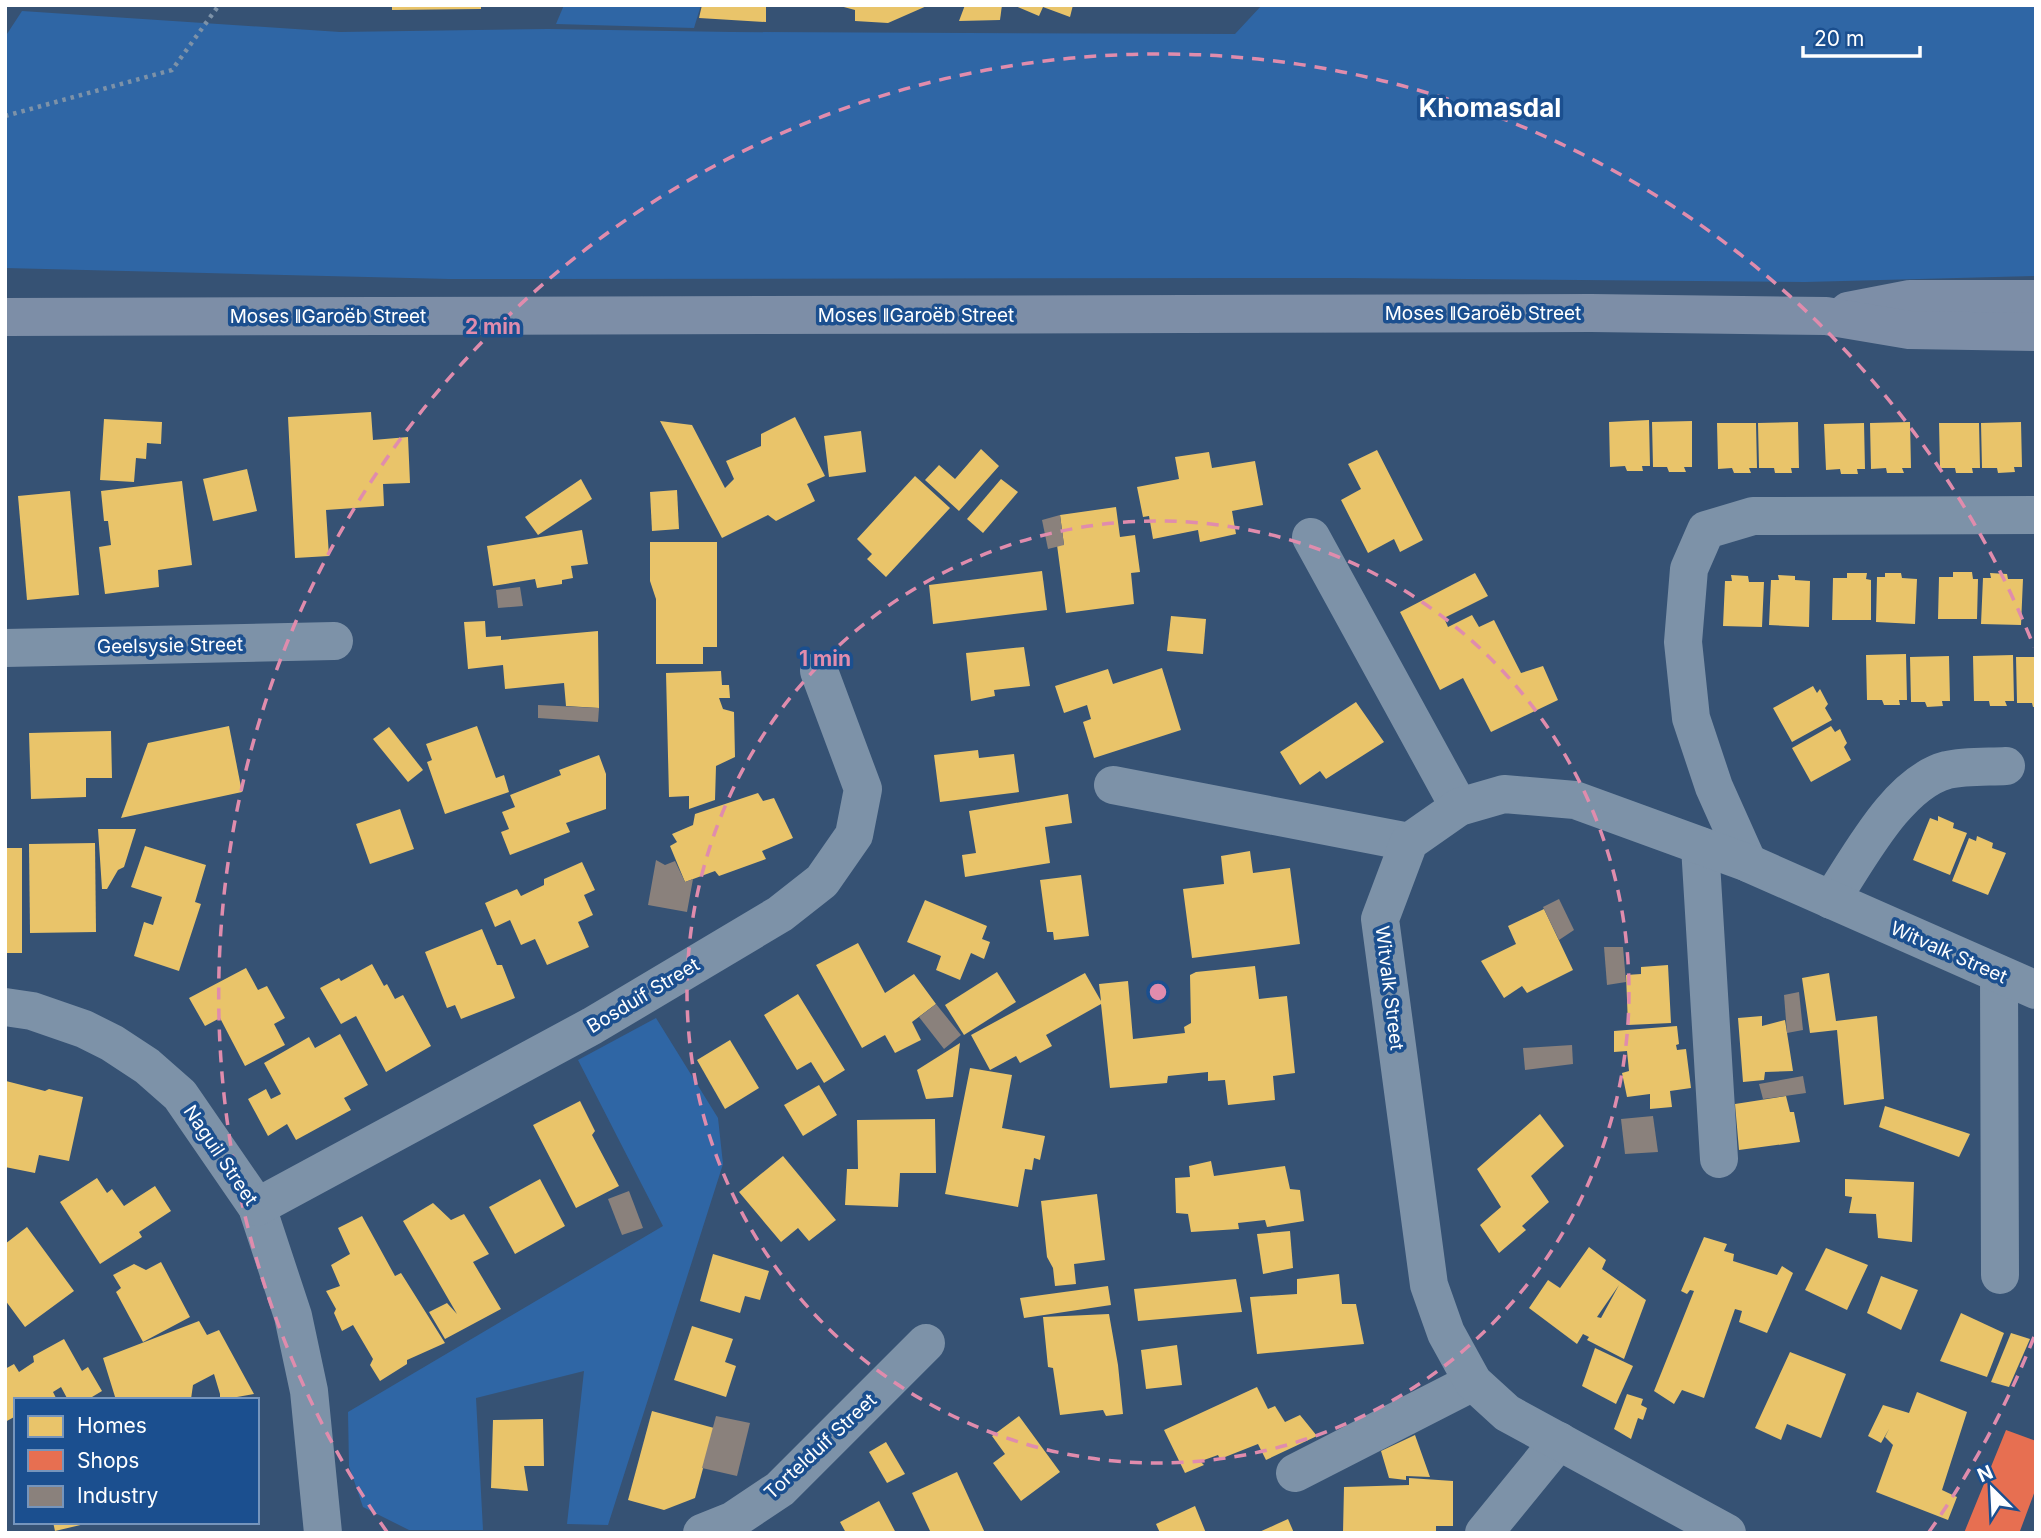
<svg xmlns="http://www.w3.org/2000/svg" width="2041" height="1538" viewBox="0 0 2041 1538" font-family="Inter,sans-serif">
<rect width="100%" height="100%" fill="#365274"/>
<g fill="#2f66a5">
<path d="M564 5H701L694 28 556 24Z"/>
<path d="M1262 5H2036V276L1805 282 1346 278 450 279 5 268V37L22 11 340 32 548 29 732 32 1235 34Z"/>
<path d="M656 1018 718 1118 723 1164 608 1525 567 1524 584 1371 476 1398 483 1530H409L363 1507 349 1466 348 1412 663 1226 578 1060Z"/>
</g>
<g fill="#e9c46a" fill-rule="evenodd">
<path d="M392 5H481V9L392 10Z"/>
<path d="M702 5H766V22L699 18Z"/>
<path d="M929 5 888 23 855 21V10L840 6Z"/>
<path d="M965 5H1002L1000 20 959 21Z"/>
<path d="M1013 5H1073L1070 17 1043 7 1039 16Z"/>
<path d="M371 412 373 440 408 437 410 483 383 484 384 506 326 510 329 556 295 558 288 417Z"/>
<path d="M795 417 825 476 807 484 815 501 776 521 768 515 722 538 660 421 692 425 725 488 734 479 726 461 761 446V434Z"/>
<path d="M104 419 162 422 161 444 147 443 146 459 136 458 134 482 100 480Z"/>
<path d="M1649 420 1650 466H1642L1643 471H1627L1625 466 1610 467 1609 422Z"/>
<path d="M1692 421V467H1684L1686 472H1669L1667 467H1653L1652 422Z"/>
<path d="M1798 422 1799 468H1791L1792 473H1775L1774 468H1759L1758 423Z"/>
<path d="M1910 422 1911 468H1902L1904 473H1887L1886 468 1871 469 1870 423Z"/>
<path d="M2021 422 2022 467H2014L2015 472 1998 473 1997 468H1982L1981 423Z"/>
<path d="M1717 423H1756L1757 468H1749L1751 473H1734L1732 468 1718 469Z"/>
<path d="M1864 423 1865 469H1857L1858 474H1841L1840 469 1826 470 1824 424Z"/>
<path d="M1939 423H1979L1980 468H1972L1973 473H1956L1955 468H1940Z"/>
<path d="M861 431 866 472 829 477 824 436Z"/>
<path d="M981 449 999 466 959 511 925 480 939 465 955 479Z"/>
<path d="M1377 450 1423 540 1400 552 1394 539 1368 553 1341 500 1361 489 1348 464Z"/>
<path d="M1209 452 1212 468 1255 461 1263 505 1232 511 1236 534 1200 542 1198 530 1153 539 1149 516 1143 517 1137 487 1179 479 1175 457Z"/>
<path d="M247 469 257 511 213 521 203 479Z"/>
<path d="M915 476 950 508 886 577 867 559 872 554 857 539Z"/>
<path d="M581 479 592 499 538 535 525 517Z"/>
<path d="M1001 479 1018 492 983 533 967 519Z"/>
<path d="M182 481 192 565 158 570 159 587 105 594 99 547 111 545 108 521H104L101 491Z"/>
<path d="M677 490 679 529 652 531 650 492Z"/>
<path d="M70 491 79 595 27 600 18 496Z"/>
<path d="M1116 507 1120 537 1135 535 1140 572 1131 573 1134 604 1066 613 1057 545H1064L1060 515Z"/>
<path d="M582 530 588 564 571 566 573 578 562 580V584L537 588 535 579 493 586 487 546Z"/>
<path d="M650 542H717V647H703V664H656V599L650 581Z"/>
<path d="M1042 571 1047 610 933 624 929 585Z"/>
<path d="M1953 572H1972L1973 579H1978L1977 619H1938L1939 577H1953Z"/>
<path d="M1475 573 1488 596 1444 618 1448 627 1472 615 1479 627 1494 620 1521 673 1543 666 1558 700 1491 732 1463 678 1440 690 1400 612Z"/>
<path d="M1847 573H1867L1866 579 1871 580V620H1832L1833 578H1847Z"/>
<path d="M1885 573H1901L1902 578 1917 579 1915 624 1876 622 1877 577H1885Z"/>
<path d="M1990 573 2007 574 2008 579H2023L2021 625 1981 624 1983 578H1991Z"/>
<path d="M1731 575 1748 576 1749 582H1764L1762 627 1723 626 1725 581H1732Z"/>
<path d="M1778 575 1795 576V580L1810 581 1809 627 1769 625 1771 580H1779Z"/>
<path d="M1171 616 1206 619 1203 654 1167 651Z"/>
<path d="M485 621 486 637 501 636V640L598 631 599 708 566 706 564 683 505 689 503 665 468 669 464 622Z"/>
<path d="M1024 647 1030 686 994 690 995 696 971 701 966 653Z"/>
<path d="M1906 654 1907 700H1899L1900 705H1884L1882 700H1867L1866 655Z"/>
<path d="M2013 655 2014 701H2005L2007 706H1990L1989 701H1974L1973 656Z"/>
<path d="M1949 656 1950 701H1942L1943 706 1927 707 1925 702H1911L1910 657Z"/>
<path d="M2016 657H2036V707H2033L2032 703H2017Z"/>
<path d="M1162 668 1181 730 1094 758 1083 722 1091 719 1087 705 1064 713 1055 686 1108 669 1113 684Z"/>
<path d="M721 671 722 685H729L730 698H719L723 709 734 712 735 757 716 766 715 800 689 809V796L669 797 666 673Z"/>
<path d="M1813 686 1817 693 1820 689 1828 704 1825 708 1832 720 1792 742 1773 708Z"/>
<path d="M1356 702 1384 742 1326 779 1320 771 1300 785 1280 752Z"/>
<path d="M229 726 242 792 121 818 148 743Z"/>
<path d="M477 726 496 778 504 775 509 792 445 814 427 762 432 760 426 744Z"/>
<path d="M1831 726 1835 732 1840 729 1847 743 1844 747 1851 760 1811 782 1792 748Z"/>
<path d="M389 727 423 770 408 782 373 739Z"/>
<path d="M111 731 112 778H86V797L31 799 29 733Z"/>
<path d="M978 750 979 758 1014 754 1019 792 940 802 934 755Z"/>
<path d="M599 755 606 774V809L566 823 570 832 510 855 501 832 509 829 502 812 515 807 510 795 561 775 559 770Z"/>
<path d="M758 793 763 801 774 798 793 838 762 851 766 859 719 876 715 871 685 882 670 846 677 842 672 834 693 825 695 814Z"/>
<path d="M1068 794 1072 823 1045 827 1050 863 965 877 962 855 976 853 969 811Z"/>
<path d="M400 809 414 849 370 864 356 824Z"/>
<path d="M1938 816 1954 823 1953 828 1967 833 1950 875 1913 860 1930 818 1938 821Z"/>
<path d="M98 829H136L124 867 118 870 107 889H102Z"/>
<path d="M1977 836 1993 843 1992 848 2006 853 1988 895 1952 881 1969 838 1976 841Z"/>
<path d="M95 843 96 932 30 933 29 844Z"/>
<path d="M145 846 206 865 195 902 201 904 179 971 134 956 144 922 153 925 162 897 131 887Z"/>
<rect x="5" y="848" width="17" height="105"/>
<path d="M1250 851 1253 873 1290 868 1300 944 1192 958 1183 889 1224 884 1221 856Z"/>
<path d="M582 862 595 890 584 895 593 915 578 922 589 947 547 965 535 939 521 945 510 920 495 927 485 903 517 889 521 896 544 885V879Z"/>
<path d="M1081 875 1089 936 1054 940 1053 932H1047L1040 880Z"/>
<path d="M925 900 987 926 982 939 990 942 984 959 971 953 960 980 936 970 941 956 907 942Z"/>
<path d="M1544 909 1573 970 1527 993 1522 986 1504 998 1481 961 1516 944 1508 926Z"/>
<path d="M482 929 497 965H502L515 998 461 1019 455 1005 447 1008 425 952Z"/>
<path d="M858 943 885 993 914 974 936 1004 912 1022 921 1040 895 1053 885 1035 862 1048 816 965Z"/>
<path d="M372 964 384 986 387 984 395 999 403 995 431 1046 386 1072 356 1016 341 1024 320 988 339 978 341 981Z"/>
<path d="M1668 965 1671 1023 1628 1025 1626 975 1641 974V967Z"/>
<path d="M1255 966 1259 999 1287 996 1295 1073 1273 1076 1275 1100 1228 1105 1225 1080 1208 1081V1072L1168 1076 1167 1083 1110 1088 1101 1004 1046 1035 1052 1046 1020 1063 1016 1056 990 1070 971 1035 1085 973 1101 1001 1099 984 1128 981 1133 1039 1185 1033 1184 1027 1191 1023 1190 975 1196 972Z"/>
<path d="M246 968 258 990 267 986 285 1018 274 1024 285 1045 245 1066 220 1018 205 1026 189 998Z"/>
<path d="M997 972 1016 1002 964 1035 945 1005Z"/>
<path d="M1829 973 1836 1021 1877 1016 1884 1099 1844 1105 1837 1030 1810 1033 1802 978Z"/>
<path d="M798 994 845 1070 824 1083 811 1062 797 1070 764 1015Z"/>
<path d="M1762 1016V1026L1785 1020 1793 1071 1765 1072 1764 1080 1743 1082 1738 1018Z"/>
<path d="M1677 1026 1679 1044 1676 1045 1677 1050 1686 1049 1691 1088 1670 1091 1672 1107 1650 1109V1094L1627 1097 1622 1073 1629 1071 1627 1051 1614 1052V1031Z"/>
<path d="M340 1034 368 1085 344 1098 351 1110 296 1140 287 1124 268 1136 248 1099 266 1089 271 1099 281 1094 264 1063 309 1037 315 1048Z"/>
<path d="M730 1040 759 1088 725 1109 697 1060Z"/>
<path d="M960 1043 953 1097 926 1099 917 1070Z"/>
<path d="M970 1068 1012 1075 1002 1128 1045 1136 1040 1160 1034 1158 1032 1170 1025 1169 1018 1207 945 1194Z"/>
<path d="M6 1081 45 1091 49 1089 83 1097 69 1161 39 1155 35 1173 5 1167Z"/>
<path d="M819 1085 837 1115 803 1136 784 1105Z"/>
<path d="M1786 1096 1790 1112H1794L1800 1142 1739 1150 1735 1104Z"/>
<path d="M580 1101 595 1131 592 1135 619 1186 576 1208 533 1125Z"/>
<path d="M1885 1106 1970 1134 1959 1157 1879 1127Z"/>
<path d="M1540 1114 1564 1146 1531 1176 1549 1202 1522 1226 1526 1230 1499 1253 1480 1225 1501 1207 1477 1169Z"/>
<path d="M935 1119 936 1173H900L898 1207 845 1205 847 1169H858L857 1120Z"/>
<path d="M783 1156 836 1220 809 1241 798 1228 781 1242 739 1192Z"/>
<path d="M1211 1161 1214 1176 1285 1166 1290 1189 1300 1190 1304 1221 1267 1227 1265 1220 1238 1223 1239 1229 1191 1232 1188 1214 1176 1213 1175 1178 1190 1177 1189 1166Z"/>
<path d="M97 1178 107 1193 112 1189 124 1206 155 1186 171 1211 139 1232 142 1237 100 1264 60 1202Z"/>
<path d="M540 1179 565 1226 515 1254 489 1207Z"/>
<path d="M1845 1179 1914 1182 1912 1242 1878 1238 1876 1214 1849 1213 1852 1197 1845 1196Z"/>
<path d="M1097 1194 1105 1260 1074 1264 1076 1284 1055 1286 1053 1268 1047 1257 1041 1201Z"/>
<path d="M433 1203 451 1220 464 1214 489 1254 473 1262 501 1309 445 1339 429 1312 447 1303 457 1314 403 1221Z"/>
<path d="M362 1216 395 1276 401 1273 445 1343 407 1360V1364L380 1381 370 1365 373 1359 353 1325 342 1331 334 1313 336 1309 326 1291 340 1286 331 1265 350 1254 338 1228Z"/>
<path d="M27 1227 74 1291 25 1327 5 1300 7 1270 5 1244Z"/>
<path d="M1290 1231 1293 1268 1263 1274 1257 1234Z"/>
<path d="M1704 1237 1727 1244 1724 1251 1734 1254 1733 1261 1777 1275 1782 1266 1793 1273 1767 1333 1739 1322 1742 1311 1735 1309 1704 1398 1682 1390 1674 1404 1654 1391 1694 1291 1690 1290 1687 1294 1681 1291Z"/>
<path d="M1589 1247 1606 1260 1602 1269 1646 1300 1624 1359 1587 1340 1589 1337 1583 1334 1577 1344 1529 1308 1548 1280 1560 1288ZM1619 1285 1601 1318 1597 1317Z"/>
<path d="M1826 1248 1868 1265 1847 1310 1805 1290Z"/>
<path d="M713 1254 769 1271 760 1300 745 1296 740 1313 700 1301Z"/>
<path d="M161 1262 190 1317 143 1342 116 1292 121 1288 113 1275 134 1264 146 1270Z"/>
<path d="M1339 1274 1342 1304H1356L1364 1344 1257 1354 1250 1297 1297 1294V1279Z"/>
<path d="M1881 1276 1918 1290 1901 1330 1867 1313Z"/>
<path d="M1236 1279 1242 1312 1138 1321 1134 1289Z"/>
<path d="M1108 1286 1111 1305 1024 1318 1020 1298Z"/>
<path d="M1961 1313 2004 1333 1987 1377 1940 1361Z"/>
<path d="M1109 1314 1118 1365 1123 1414 1106 1416 1103 1410 1060 1415 1053 1368 1048 1367 1043 1317Z"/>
<path d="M199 1321 207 1335 219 1330 254 1394 220 1400V1394L214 1374 193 1385 191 1399 116 1400 103 1358Z"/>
<path d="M692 1326 733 1339 725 1362 736 1366 726 1397 674 1380Z"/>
<path d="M2011 1333 2030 1339 2009 1387 1991 1382Z"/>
<path d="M64 1339 82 1371 88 1367 102 1391 87 1400H68L61 1387 53 1392 57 1400H16V1416L5 1422V1369L14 1364 19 1372 34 1362 33 1356Z"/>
<path d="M1177 1345 1182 1385 1146 1389 1141 1350Z"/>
<path d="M1595 1348 1633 1366 1616 1404 1582 1386Z"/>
<path d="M1790 1352 1846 1374 1821 1438 1787 1424 1781 1440 1755 1428Z"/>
<path d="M1257 1387 1268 1409 1275 1406 1285 1422 1300 1415 1317 1436 1266 1460 1258 1444 1220 1459 1218 1455 1204 1460 1201 1462 1204 1465 1185 1473 1164 1430Z"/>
<path d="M1917 1392 1967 1412 1942 1490 1957 1497 1948 1520 1876 1492 1893 1445 1885 1437 1889 1429 1881 1443 1868 1436 1883 1405 1909 1413Z"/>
<path d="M1627 1394 1643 1399 1641 1405 1647 1408 1643 1420 1638 1418 1631 1439 1614 1429Z"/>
<path d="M652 1411 714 1428 695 1498 664 1510 628 1500Z"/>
<path d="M1019 1416 1060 1472 1021 1501 993 1463 1005 1454 992 1436Z"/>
<path d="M543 1419 544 1466H524L528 1491 491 1488 493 1420Z"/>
<path d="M1415 1435 1430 1477 1406 1476V1480L1389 1478 1381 1451Z"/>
<path d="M886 1442 905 1474 887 1483 869 1452Z"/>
<path d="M957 1472 985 1533H931L912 1493Z"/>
<path d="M1409 1478 1453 1481V1526H1436V1533H1343L1344 1487 1409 1485Z"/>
<path d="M879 1501 896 1533H846L840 1522Z"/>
<path d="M1195 1506 1206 1533H1160L1156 1524Z"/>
<path d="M1288 1519 1294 1533H1257Z"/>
<path d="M53 1522H89V1523L55 1531Z"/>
</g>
<path fill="#e76f51" d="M2006 1430 2036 1441V1488L2020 1531 2025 1533H1964Z"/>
<g fill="#8a817c">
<path d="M1060 515 1064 545 1048 549 1042 520Z"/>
<path d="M520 587 523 606 498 608 496 590Z"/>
<path d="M538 705 599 708 598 722 538 718Z"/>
<path d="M656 860 665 865 675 861 685 882 693 879 687 912 648 905Z"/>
<path d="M1559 899 1574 930 1559 940 1543 907Z"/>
<path d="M1604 947H1623L1626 982 1607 985Z"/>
<path d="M1799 992 1803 1030 1787 1033 1784 995Z"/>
<path d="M936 1004 961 1035 944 1049 919 1017Z"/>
<path d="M1572 1045 1573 1064 1525 1070 1523 1048Z"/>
<path d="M1803 1076 1806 1093 1763 1099 1759 1084Z"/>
<path d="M1653 1116 1658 1152 1625 1154 1621 1119Z"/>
<path d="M629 1191 643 1228 622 1235 608 1199Z"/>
<path d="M716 1416 750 1423 737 1476 702 1468Z"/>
</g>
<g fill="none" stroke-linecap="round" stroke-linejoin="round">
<path stroke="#7d92a8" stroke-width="4.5" stroke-dasharray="3.5 5" stroke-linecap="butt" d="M5 116 172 70 219 5"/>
<g stroke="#7d92a8" stroke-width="38">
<path d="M1311 537 1459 807"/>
<path d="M5 648 334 641"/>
<path d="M1113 785 1409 842"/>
<path d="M1700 846 1719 1159"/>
<path d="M1748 863 1714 787 1691 718 1683 642 1689 569 1706 530 1753 516 2036 515"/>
<path d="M1831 900C1858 860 1897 783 1947 770 1965 766 1987 767 2006 766"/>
<path d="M1999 974 2000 1275"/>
<path d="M5 1007 32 1011 84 1029 112 1043 147 1066 180 1095 257 1207 293 1316 309 1391 323 1533"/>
<path d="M257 1207 592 1026 780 914 822 881 854 835 863 789 819 671"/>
<path d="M1295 1473 1473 1382"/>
<path d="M702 1533 732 1521 780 1489 926 1343"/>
<path d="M1484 1533 1559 1441"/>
<path d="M1727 1533 1507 1413 1473 1382 1446 1333 1429 1285 1380 919 1409 842 1459 807 1504 794 1575 800 1748 863 2036 990"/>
</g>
<g stroke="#7d8ea7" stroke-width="38">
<path d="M1848 311 1910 299H2036"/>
<path d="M5 317 1591 313 1826 316 1909 330 2036 332"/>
</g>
</g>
<g fill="none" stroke="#e08cad" stroke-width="3.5" stroke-dasharray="12 9">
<circle cx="1158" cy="992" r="471"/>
<path d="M2034 1337A941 941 0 0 1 1929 1532M387 1532A941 941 0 1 1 2034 647"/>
</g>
<g text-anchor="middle" stroke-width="7" stroke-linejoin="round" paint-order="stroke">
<g font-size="19" fill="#fff" stroke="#1b4f8f">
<text x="1483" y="320">Moses ǁGaroëb Street</text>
<text x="916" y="322">Moses ǁGaroëb Street</text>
<text x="328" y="323">Moses ǁGaroëb Street</text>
<text transform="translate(170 645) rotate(-1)" y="7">Geelsysie Street</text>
<text transform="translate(1949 952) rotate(24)" y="7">Witvalk Street</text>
<text transform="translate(1390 988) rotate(83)" y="7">Witvalk Street</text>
<text transform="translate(643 995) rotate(-31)" y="7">Bosduif Street</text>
<text transform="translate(221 1155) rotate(56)" y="7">Naguil Street</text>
<text transform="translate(820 1446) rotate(-43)" y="7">Tortelduif Street</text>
</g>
<g font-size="26" font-weight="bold" fill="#fff" stroke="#1b4f8f">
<text x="1490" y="117">Khomasdal</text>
</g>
</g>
<circle cx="1158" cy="992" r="10" fill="#e08cad" stroke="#1b4f8f" stroke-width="3.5"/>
<g font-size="21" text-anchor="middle" font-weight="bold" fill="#e08cad" stroke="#1b4f8f" stroke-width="7" stroke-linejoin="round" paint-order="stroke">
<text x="493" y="334">2 min</text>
<text x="825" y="666">1 min</text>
</g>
<rect width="2041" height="1538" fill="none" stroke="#ffffff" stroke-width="14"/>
<rect x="14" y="1398" width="245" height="126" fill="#1b4f8f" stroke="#7695bc" stroke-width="2"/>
<rect x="28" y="1416" width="35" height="21" fill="#e9c46a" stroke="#7695bc" stroke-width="2"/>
<text x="77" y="1433" font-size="21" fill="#ffffff">Homes</text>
<rect x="28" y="1450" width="35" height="21" fill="#e76f51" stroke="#7695bc" stroke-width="2"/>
<text x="77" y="1468" font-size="21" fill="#ffffff">Shops</text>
<rect x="28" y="1486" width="35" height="21" fill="#8a817c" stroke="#7695bc" stroke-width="2"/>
<text x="77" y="1503" font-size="21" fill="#ffffff">Industry</text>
<g transform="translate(1992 1489) rotate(336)" stroke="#1b4f8f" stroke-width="5" paint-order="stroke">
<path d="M0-5L12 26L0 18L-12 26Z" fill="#ffffff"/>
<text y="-10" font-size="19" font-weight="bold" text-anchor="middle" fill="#ffffff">N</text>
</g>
<path d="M1803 46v10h117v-10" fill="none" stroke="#ffffff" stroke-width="3.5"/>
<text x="1814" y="46" font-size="21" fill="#ffffff" stroke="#1b4f8f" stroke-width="5" paint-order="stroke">20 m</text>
</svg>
